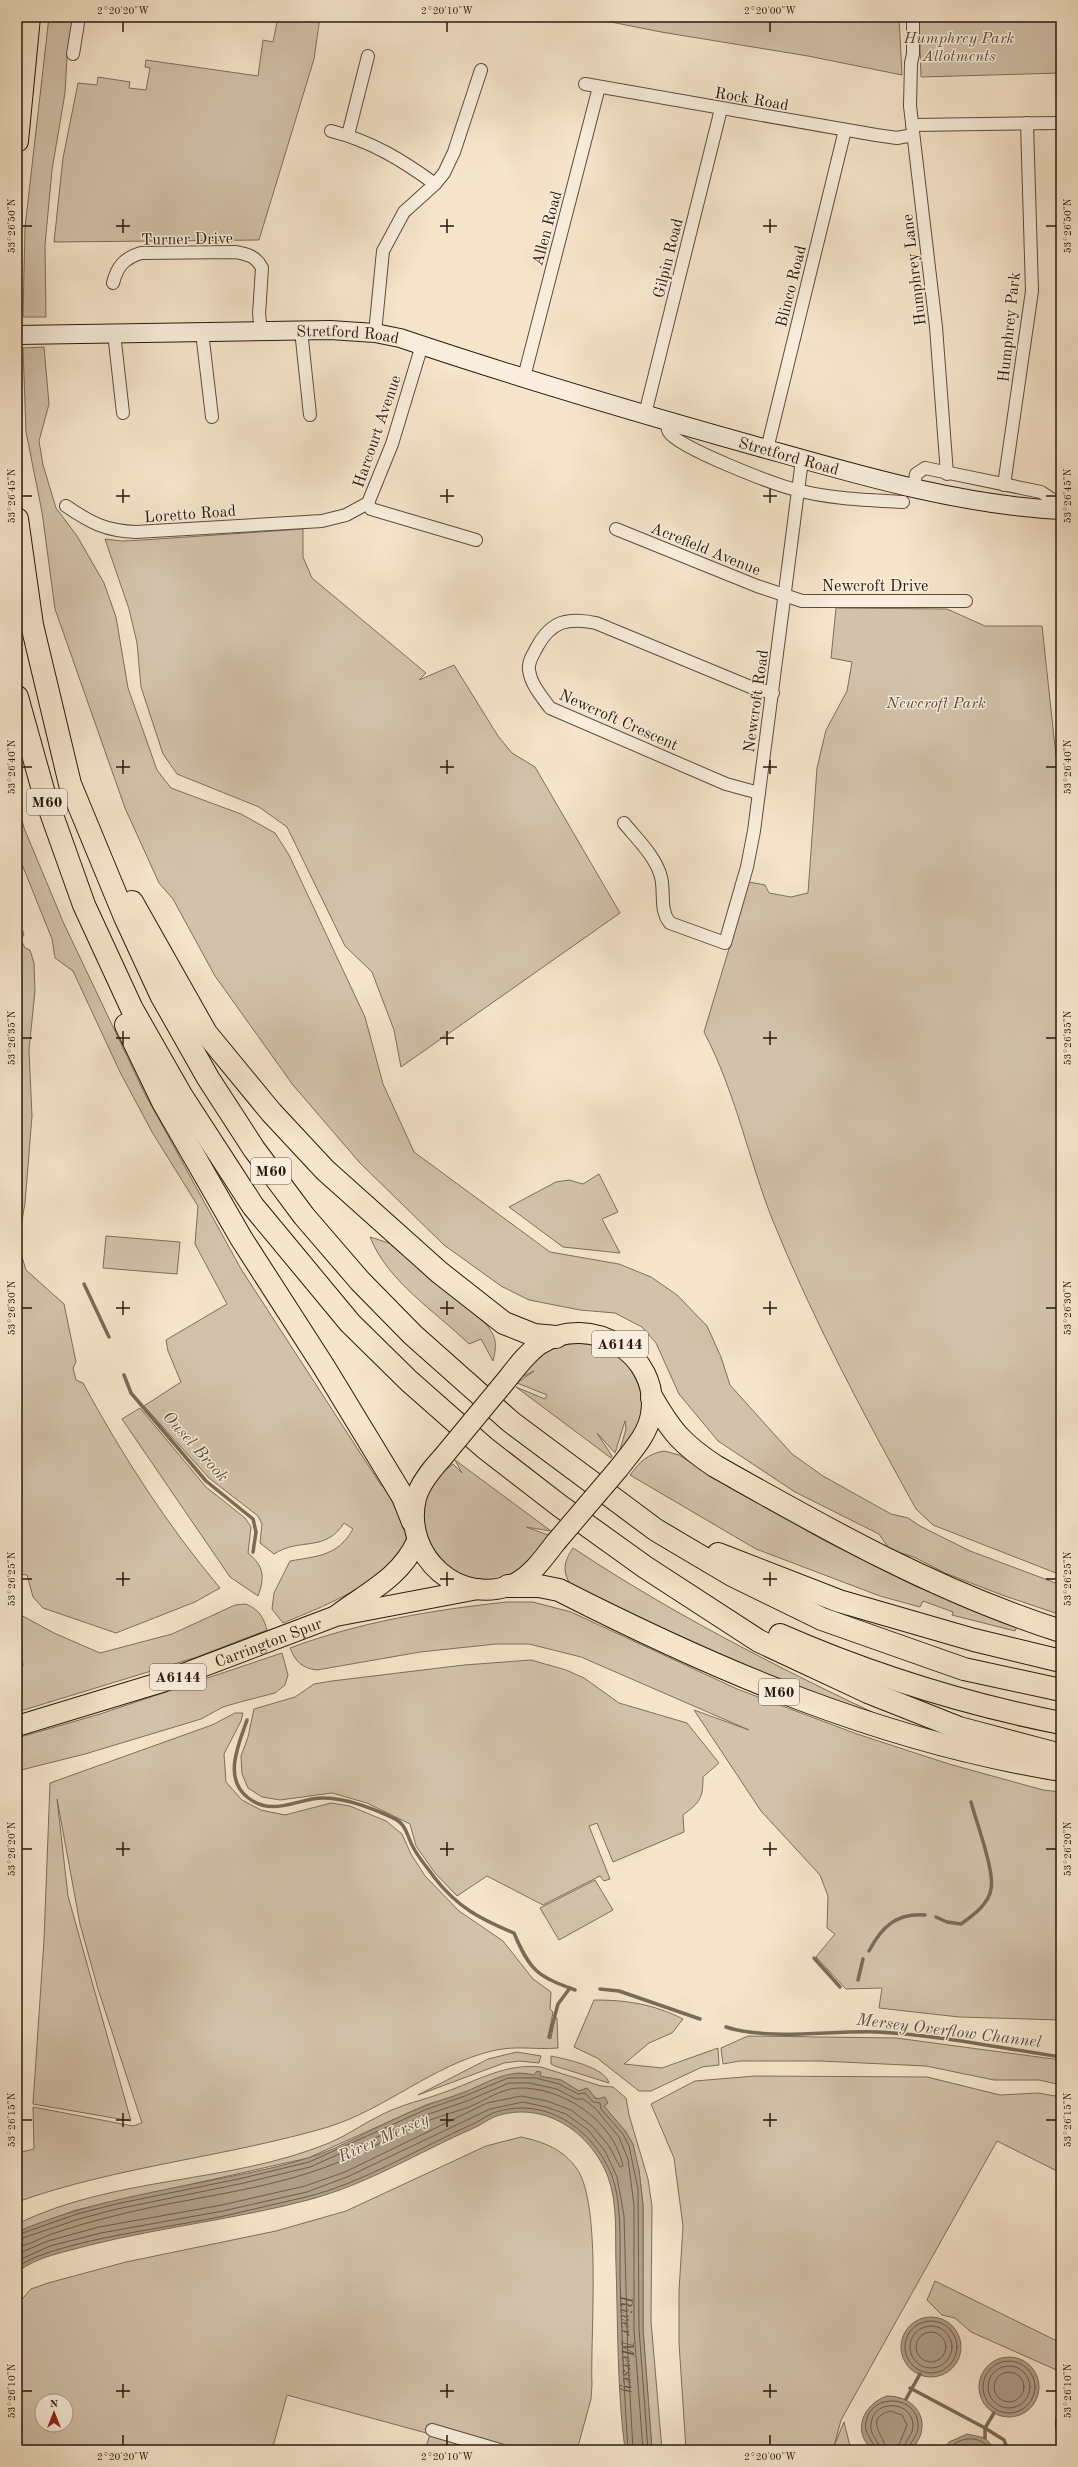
<svg xmlns="http://www.w3.org/2000/svg" width="1078" height="2467" viewBox="0 0 1078 2467" font-family="'Old Standard TT',serif">
<rect width="100%" height="100%" fill="#f6e5cb"/>
<filter id="stains"><feTurbulence type="fractalNoise" baseFrequency=".005" numOctaves="4"/><feColorMatrix values="0 0 0 0 .2 0 0 0 0 .09 0 0 0 0 .02 0 0 0 .5 -.17"/></filter>
<radialGradient id="worn" r=".72"><stop offset=".6" stop-color="#630" stop-opacity="0"/><stop offset="1" stop-color="#630" stop-opacity=".3"/></radialGradient>
<g fill="#d3c2ab" stroke="#7e6e5c" fill-rule="evenodd">
<path d="M49 17H73L67 57 65 93 52 170 45 245 46 317H23L25 227Z"/>
<path d="M278 17H320L314 59 259 240 54 242 63 158 78 83 97 85 98 77 130 82 129 88 146 90 150 68 145 67 146 60 258 76 263 40 273 42Z"/>
<path d="M586 17H899L902 75 808 56 661 32Z"/>
<path d="M919 17H1061V73L921 77Z"/>
<path d="M44 347 49 404 39 441 43 465 56 508 77 536 104 583 116 617 128 688 157 770 171 788 241 814 275 833 289 855 365 1017 383 1084 414 1152 550 1252 619 1264 651 1277 677 1295 707 1326 721 1357 730 1385 792 1454 823 1476 891 1514 908 1518 920 1526 970 1551 1061 1585V1615L1002 1595 945 1573 914 1557 890 1550 879 1534 795 1492 718 1441 679 1394 656 1343 642 1327 615 1313 580 1310 529 1300 501 1286 444 1245 360 1163 293 1085 215 976 173 899 159 883 125 808 55 609 42 512 26 432 23 348Z"/>
<path d="M303 529V557L312 578 426 673 419 680 454 665 498 736 512 753 535 767 620 913 401 1067 394 1030 372 972 345 946 287 827 259 807 177 774 163 754 141 687 137 643 129 609 105 539 122 541 143 540Z"/>
<path d="M836 608 947 609 985 626H1042L1056 756 1061 755V1575L933 1525 916 1509C864 1415 813 1320 773 1221 748 1158 736 1093 704 1032L749 882 765 885 769 893 791 897 808 893 817 768 826 730 847 691 852 662 831 658Z"/>
<path d="M17 800 24 828 64 924 145 1094 241 1269 381 1485C391 1494 396 1502 401 1514 403 1518 407 1524 407 1528 411 1574 317 1609 283 1623L272 1609 274 1593 290 1561C318 1556 338 1556 353 1529L344 1523C325 1553 300 1537 274 1554L260 1543 262 1524 258 1516 209 1478 144 1406 181 1382 168 1351 166 1340 227 1304 195 1244 198 1206 152 1132 120 1072 73 971 55 958 52 939 17 852Z"/>
<path d="M17 919 24 934 21 940 25 948 30 950 34 963 35 991 29 1050 32 1116 25 1203 18 1244 26 1270 64 1304 76 1362 73 1368 76 1380 83 1383C122 1455 167 1525 220 1588L195 1602 116 1633 43 1608 33 1597 27 1575 17 1574Z"/>
<path d="M599 1174 618 1212 602 1219 620 1253 563 1247 509 1207 556 1182 569 1180 583 1184Z"/>
<path d="M106 1236 180 1242 177 1274 103 1268Z"/>
<path d="M370 1237 389 1243 486 1324C497 1338 497 1344 493 1361L481 1339 469 1344C435 1311 388 1282 370 1237Z"/>
<path d="M576 1343C587 1344 599 1344 609 1350 633 1363 649 1395 639 1421 635 1433 627 1443 619 1453L626 1429 625 1421 615 1453 597 1433 612 1456 611 1458 516 1387 545 1399 547 1395 517 1383 534 1371 518 1379C537 1358 547 1347 576 1343Z"/>
<path d="M140 1408 206 1487 245 1518 251 1527 248 1553C264 1566 265 1577 258 1596L230 1577 122 1419Z"/>
<path d="M664 1451 679 1455 725 1484 825 1541 915 1586 1017 1626 1015 1631 952 1615 953 1612 923 1601 920 1607 880 1596 756 1549 630 1475C640 1462 647 1454 664 1451Z"/>
<path d="M455 1460 551 1531 526 1527 548 1535V1537C540 1546 533 1558 524 1566 484 1601 419 1565 423 1514 424 1495 435 1482 445 1467L447 1469 453 1464 462 1473Z"/>
<path d="M573 1548C682 1620 798 1678 917 1733L797 1693 572 1587C562 1572 563 1563 573 1548Z"/>
<path d="M507 1602H533L571 1612 737 1689 857 1734 949 1764 1043 1790 1061 1792V2020L959 2017 879 2008 882 1988 846 1989 816 1957 835 1934 827 1928 828 1896 820 1875 761 1811 694 1710 749 1730 581 1657 529 1644H496L420 1652 317 1670C302 1668 296 1662 290 1648 360 1622 432 1610 507 1602Z"/>
<path d="M246 1604C259 1610 263 1616 267 1630L197 1657 17 1712V1669L23 1666 17 1613 54 1633 100 1653 172 1634 235 1605Z"/>
<path d="M282 1653 288 1675 285 1685 275 1693 240 1702 223 1707 201 1719 85 1754 17 1771V1738L100 1714Z"/>
<path d="M531 1660 566 1670 584 1678 619 1703 687 1723 719 1763 703 1777C703 1799 700 1802 683 1815L684 1832 613 1862 597 1823 589 1826 610 1879 604 1881 600 1876 543 1905 487 1876 457 1896 435 1873 416 1846 410 1824 367 1803 332 1793 280 1800 262 1797 248 1788 242 1774 241 1756 248 1737 254 1709 295 1697 314 1684 332 1681 464 1665Z"/>
<path d="M235 1713H243L241 1721 224 1754 226 1782 242 1800 261 1810 285 1815 331 1803 350 1806 386 1821 402 1834 411 1854 425 1876 459 1911 503 1941 533 1979 551 1992 550 2009 553 2012 548 2038 551 2039 555 2016 557 2018 558 2048C535 2050 515 2045 492 2051 433 2065 386 2109 328 2127 226 2157 118 2166 17 2202V2153L34 2149 33 2107 133 2126 142 2123 98 1989 80 1924 57 1799 68 1896 131 2121 33 2104 44 1940 50 1783 212 1725Z"/>
<path d="M595 1880 613 1910 559 1940 540 1908Z"/>
<path d="M594 2000C627 2000 653 2004 683 2019L672 2033 649 2043 624 2064 662 2068 718 2048 719 2065 702 2067 651 2091H639L597 2058 574 2047Z"/>
<path d="M748 2036 896 2038 1061 2060V2085L1039 2080H994L926 2066 821 2061H740L723 2064 721 2048Z"/>
<path d="M517 2052 541 2056 539 2063 519 2061 504 2063 418 2095 488 2059Z"/>
<path d="M551 2056C565 2059 605 2067 609 2083L555 2066 551 2064Z"/>
<path d="M541 2067 601 2086 613 2087 626 2098 629 2115 648 2179 652 2206 651 2321 662 2450H652L643 2329V2205L639 2170 626 2132 587 2088 579 2091 561 2080 519 2073 495 2079 464 2093 426 2105 308 2158 76 2210 17 2232V2224C115 2176 229 2184 329 2143 348 2135 364 2123 383 2114 403 2104 424 2100 445 2092 477 2081 505 2063 541 2067Z"/>
<path d="M755 2076 927 2077 1000 2095 1038 2093 1061 2097V2173L997 2141 841 2420 834 2446 844 2422 851 2450H686L679 2343V2291L683 2226 674 2158 651 2104 695 2081Z"/>
<path d="M521 2137C544 2142 563 2149 577 2169 602 2205 590 2337 592 2385L591 2399 577 2450H513L433 2426 483 2450H425L430 2434 287 2395 272 2450H17V2305L31 2289 48 2283 126 2262 276 2231 346 2211 486 2146ZM42 2401H66V2425H42Z"/>
<path d="M935 2281 1061 2343V2372L971 2332 955 2318 942 2315 927 2300Z"/>
</g>
<g fill="#b1a08a" stroke="#7b6a58">
<path d="M537 2071 541 2072 540 2076 561 2080 579 2091 587 2088 596 2099 605 2097 608 2103 604 2106 626 2132 633 2144 639 2170 643 2205V2329L652 2450H625C617 2389 618 2326 616 2265 615 2237 618 2204 608 2177 591 2132 543 2099 494 2117 487 2120 481 2125 474 2128 419 2152 366 2185 308 2200 236 2219 162 2227 90 2245 65 2252 38 2256 17 2272V2232C81 2204 150 2193 218 2179 257 2171 298 2164 335 2148 365 2134 394 2118 425 2106 437 2101 450 2098 462 2093 486 2084 507 2068 534 2075Z"/>
<circle cx="931" cy="2347" r="30"/>
<circle cx="1009" cy="2387" r="30"/>
<path d="M887 2396C919 2396 934 2426 911 2450H873C851 2432 863 2404 887 2396Z"/>
<path d="M1061 2405V2441C1053 2429 1054 2417 1061 2405Z"/>
<path d="M967 2434 985 2438 996 2450H943L949 2442Z"/>
</g>
<g fill="none" stroke-linecap="round" stroke-linejoin="round">
<g stroke="#6e5c4b" stroke-width="1">
<path d="M17 2235 77 2214 116 2204 243 2178 309 2162 427 2109 465 2096 508 2078H536L559 2084 578 2094 585 2093 593 2102 600 2103 601 2109 623 2134 629 2146 638 2189 639 2329 648 2450"/>
<path d="M17 2240 79 2219 117 2209 244 2183 310 2167 429 2114 467 2101 509 2083H529L557 2089 576 2099H583L595 2108 619 2137 628 2159 634 2205V2330L643 2450"/>
<path d="M17 2246C28 2246 39 2239 49 2235 69 2228 89 2222 110 2217 185 2197 266 2192 339 2162 370 2150 399 2132 430 2120 443 2115 456 2112 469 2107 484 2101 502 2088 519 2088 563 2087 614 2121 623 2166L620 2167 609 2146 593 2127 571 2110 547 2101 521 2096 487 2103 345 2172 305 2186 222 2205 99 2227 48 2241 17 2254"/>
<path id="s1" d="M17 2261 50 2246 101 2233 223 2211 307 2192 347 2177 490 2109 523 2102 546 2107 566 2114 588 2130 605 2151 617 2177 624 2216 628 2359 633 2450"/>
<path d="M17 2267C35 2255 56 2250 78 2244 126 2232 175 2226 224 2216 251 2210 279 2203 306 2197 363 2183 419 2148 473 2124 480 2121 486 2116 493 2113 544 2095 593 2128 612 2176 622 2202 620 2249 620 2278 622 2335 624 2393 628 2450"/>
<circle cx="931" cy="2347" r="26"/>
<circle cx="931" cy="2347" r="21"/>
<circle cx="931" cy="2347" r="15"/>
<circle cx="1009" cy="2387" r="26"/>
<circle cx="1009" cy="2387" r="21"/>
<circle cx="1009" cy="2387" r="15"/>
<path d="M875 2450C874 2440 863 2434 866 2422 871 2392 918 2395 918 2425 919 2436 909 2441 909 2450"/>
<path d="M880 2450C879 2440 869 2435 871 2424 873 2399 911 2400 913 2424 914 2435 904 2440 904 2450"/>
<path d="M886 2450C885 2436 863 2419 890 2411L902 2415 907 2425 897 2450"/>
<path d="M948 2450C959 2436 980 2434 991 2450"/>
</g>
<g stroke="#7b6a58" stroke-width="3.5">
<path d="M17 1244H18"/>
<path d="M84 1284 109 1337"/>
<path d="M124 1375 131 1393 206 1481 253 1519 256 1532 253 1552"/>
<path d="M247 1720C239 1744 223 1777 247 1797 273 1818 297 1798 323 1798 346 1798 372 1808 393 1818 406 1823 407 1836 413 1847 418 1857 427 1867 434 1877 457 1907 480 1919 514 1933 530 1971 537 1976 575 1990"/>
<path d="M936 1917 947 1922 961 1924C972 1916 989 1904 991 1889 995 1872 976 1821 971 1802"/>
<path d="M869 1951C882 1926 897 1913 925 1915"/>
<path d="M814 1958 840 1987"/>
<path d="M858 1980 863 1959"/>
<path d="M600 1989 619 1991 700 2019"/>
<path d="M726 2027C769 2041 831 2030 877 2032 939 2035 1000 2048 1061 2057"/>
<path d="M549 2037 558 2004 570 1988"/>
<path d="M910 2388 985 2428 1004 2440 1008 2450"/>
<path d="M906 2399 920 2374"/>
<path d="M985 2438V2428L994 2413"/>
</g>
<g stroke="#5d4c3c" stroke-width="14">
<g id="street">
<path d="M913 17V54L911 63 910 106 936 327 947 474"/>
<path d="M73 54 79 17"/>
<path d="M585 84 876 135 897 138 913 135"/>
<path d="M912 125 1061 123"/>
<path d="M331 131C371 141 402 160 435 184"/>
<path d="M348 135 368 56"/>
<path d="M113 283C117 267 124 258 141 253L235 252C247 254 256 256 262 268L259 314 261 331"/>
<path d="M301 330 310 415"/>
<path d="M202 332 212 417"/>
<path d="M114 333 123 413"/>
<path d="M375 333 383 251 404 212 435 184 444 173 454 152 481 70"/>
<path d="M524 377 599 87"/>
<path d="M645 414 721 109"/>
<path d="M666 421C667 424 667 429 669 432 679 448 775 485 797 490 831 499 868 500 903 502"/>
<path d="M767 449 845 130"/>
<path d="M1004 485 1032 291 1027 123"/>
<path d="M914 487 916 474 925 468 1041 492 1053 500 1057 510"/>
<path d="M368 503 371 509 476 540"/>
<path d="M66 506C91 523 106 531 136 532L322 521 346 515 368 503 392 444 422 345"/>
<path d="M616 529 757 586 802 601H966"/>
<path d="M759 793 726 784 550 708C542 697 531 685 529 670 528 661 533 655 537 647 551 621 568 617 596 623L753 688 773 693"/>
<path d="M624 823C637 839 656 857 661 877 665 892 659 910 670 923L725 943 747 867 754 831 802 460"/>
<path d="M432 2430 500 2450"/>
</g>
</g>
<g stroke="#2a190c" stroke-width="20">
<g id="secondary">
<path id="s2" d="M17 335 330 330 375 333 400 338C516 377 634 412 752 445 852 473 957 505 1061 510"/>
</g>
</g>
<g stroke="#2a190c" stroke-width="22">
<g id="primary">
<path d="M499 1389C512 1374 524 1355 540 1344 590 1312 661 1354 651 1414 648 1435 631 1452 619 1468"/>
<path d="M442 1458C432 1469 420 1483 416 1498 402 1556 460 1609 516 1583 533 1574 545 1556 556 1542"/>
<path d="M337 1615C368 1592 401 1577 417 1541"/>
<path id="s3" d="M17 1726 162 1682 336 1616 478 1589"/>
</g>
</g>
<g stroke="#2a190c" stroke-width="24">
<g id="highway">
<path d="M17 141 29 17"/>
<path d="M17 519 32 625 70 784 125 917 161 995 208 1078 254 1149 304 1216 360 1281 413 1335 511 1422 656 1530 732 1575 822 1619 910 1650 964 1669 1061 1690"/>
<path d="M17 697 43 790 84 905 132 1009 181 1095 253 1206 350 1323 409 1381 485 1448 560 1506 645 1567 759 1641 868 1692 959 1728 1061 1755"/>
<path d="M132 902 206 1033 271 1112 325 1170 439 1272 504 1323 534 1335 556 1337"/>
<path d="M126 1025 163 1102 241 1238 324 1367 403 1497 413 1522"/>
<path d="M652 1398C672 1432 682 1444 715 1466 826 1529 938 1592 1061 1631"/>
<path d="M718 1554 839 1601 974 1640 1061 1661"/>
<path d="M508 1586H539L559 1590C720 1672 881 1741 1061 1770"/>
<path d="M780 1635C869 1674 965 1704 1061 1723"/>
</g>
</g>
<use href="#street" stroke="#f9eedd" stroke-width="12"/>
<use href="#secondary" stroke="#f9eedd" stroke-width="18"/>
<use href="#primary" stroke="#f6e5cb" stroke-width="20"/>
<use href="#highway" stroke="#f6e5cb" stroke-width="22"/>
<g stroke="#2a190c" stroke-width="22" stroke-linecap="butt">
<g id="primary-bridge">
<path d="M442 1458 499 1389"/>
<path d="M556 1542 619 1468"/>
</g>
</g>
<use href="#primary-bridge" stroke="#f6e5cb" stroke-width="20"/>
</g>
<path fill="none" stroke="#2a190c" stroke-width="1.5" d="M123 22V32M447 22V32M770 22V32M123 219V233M447 219V233M770 219V233M22 226H32M116 226H130M440 226H454M763 226H777M1046 226H1056M123 489V503M447 489V503M770 489V503M22 496H32M116 496H130M440 496H454M763 496H777M1046 496H1056M123 760V774M447 760V774M770 760V774M22 767H32M116 767H130M440 767H454M763 767H777M1046 767H1056M123 1031V1045M447 1031V1045M770 1031V1045M22 1038H32M116 1038H130M440 1038H454M763 1038H777M1046 1038H1056M123 1301V1315M447 1301V1315M770 1301V1315M22 1308H32M116 1308H130M440 1308H454M763 1308H777M1046 1308H1056M123 1572V1586M447 1572V1586M770 1572V1586M22 1579H32M116 1579H130M440 1579H454M763 1579H777M1046 1579H1056M123 1842V1856M447 1842V1856M770 1842V1856M22 1849H32M116 1849H130M440 1849H454M763 1849H777M1046 1849H1056M123 2113V2127M447 2113V2127M770 2113V2127M22 2120H32M116 2120H130M440 2120H454M763 2120H777M1046 2120H1056M123 2384V2398M447 2384V2398M770 2384V2398M22 2391H32M116 2391H130M440 2391H454M763 2391H777M1046 2391H1056M123 2435V2445M447 2435V2445M770 2435V2445"/>
<g text-anchor="middle" stroke-width="3" stroke-linejoin="round" paint-order="stroke">
<g fill="#f9eedd" stroke="#68594b" stroke-width="1">
<rect x="27" y="789" width="40" height="26" rx="3"/>
<rect x="251" y="1158" width="40" height="26" rx="3"/>
<rect x="592" y="1331" width="56" height="26" rx="3"/>
<rect x="150" y="1664" width="56" height="26" rx="3"/>
<rect x="759" y="1679" width="40" height="26" rx="3"/>
</g>
<g font-size="15" font-weight="bold" fill="#2a190c">
<text x="47" y="807">M60</text>
<text x="271" y="1176">M60</text>
<text x="620" y="1349">A6144</text>
<text x="178" y="1682">A6144</text>
<text x="779" y="1697">M60</text>
</g>
<g font-size="16" font-style="italic" fill="#5d4c3c" stroke="#f9eedd">
<text x="959" y="43">Humphrey Park<tspan x="959" dy="18">Allotments</tspan></text>
<text x="936" y="708">Newcroft Park</text>
</g>
<g font-size="16" fill="#2a190c" stroke="#f9eedd">
<text transform="translate(752 98) rotate(10)" y="6">Rock Road</text>
<text transform="translate(546 228) rotate(-75)" y="6">Allen Road</text>
<text transform="translate(187 238) rotate(-1)" y="6">Turner Drive</text>
<text transform="translate(667 258) rotate(-76)" y="6">Gilpin Road</text>
<text transform="translate(913 270) rotate(-97)" y="6">Humphrey Lane</text>
<text transform="translate(790 286) rotate(-76)" y="6">Blinco Road</text>
<text transform="translate(1008 327) rotate(-84)" y="6">Humphrey Park</text>
<text dy="6" stroke="none"><textPath href="#s2" startOffset="331">Stretford Road</textPath></text>
<text transform="translate(376 431) rotate(-71)" y="6">Harcourt Avenue</text>
<text dy="6" stroke="none"><textPath href="#s2" startOffset="790">Stretford Road</textPath></text>
<text transform="translate(190 513) rotate(-4)" y="6">Loretto Road</text>
<text transform="translate(706 548) rotate(22)" y="6">Acrefield Avenue</text>
<text x="875" y="591">Newcroft Drive</text>
<text transform="translate(755 701) rotate(-82)" y="6">Newcroft Road</text>
<text transform="translate(619 719) rotate(24)" y="6">Newcroft Crescent</text>
<text dy="6" stroke="none"><textPath href="#s3" startOffset="265">Carrington Spur</textPath></text>
</g>
<g font-size="17" font-style="italic" fill="#604f3e" stroke="#f9eedd">
<text transform="translate(196 1446) rotate(48)" y="6">Ousel Brook</text>
<text transform="translate(949 2030) rotate(7)" y="6">Mersey Overflow Channel</text>
<text transform="translate(383 2137) rotate(-24)" y="6">River Mersey</text>
<text dy="6" stroke="none"><textPath href="#s1" startOffset="829">River Mersey</textPath></text>
</g>
</g>
<rect width="1078" height="2467" fill="none" stroke="#f6e5cb" stroke-width="44"/>
<g transform="translate(54 2413)"><circle r="19" fill="#f9eedd" stroke="#a69989"/>
<path d="M0-3L7 15L0 10L-7 15Z" fill="#8f2418"/>
<text y="-6" font-size="11" font-weight="bold" text-anchor="middle" fill="#2a190c">N</text>
</g>
<rect x="22" y="22" width="1034" height="2423" fill="none" stroke="#2a190c" stroke-width="1.5"/>
<g font-size="10" text-anchor="middle" fill="#2a190c">
<text x="123" y="14">2°20'20"W</text>
<text x="447" y="14">2°20'10"W</text>
<text x="770" y="14">2°20'00"W</text>
<text transform="translate(11 226) rotate(-90)" y="4">53°26'50"N</text>
<text transform="translate(1067 226) rotate(-90)" y="4">53°26'50"N</text>
<text transform="translate(11 496) rotate(-90)" y="4">53°26'45"N</text>
<text transform="translate(1067 496) rotate(-90)" y="4">53°26'45"N</text>
<text transform="translate(11 767) rotate(-90)" y="4">53°26'40"N</text>
<text transform="translate(1067 767) rotate(-90)" y="4">53°26'40"N</text>
<text transform="translate(11 1038) rotate(-90)" y="4">53°26'35"N</text>
<text transform="translate(1067 1038) rotate(-90)" y="4">53°26'35"N</text>
<text transform="translate(11 1308) rotate(-90)" y="4">53°26'30"N</text>
<text transform="translate(1067 1308) rotate(-90)" y="4">53°26'30"N</text>
<text transform="translate(11 1579) rotate(-90)" y="4">53°26'25"N</text>
<text transform="translate(1067 1579) rotate(-90)" y="4">53°26'25"N</text>
<text transform="translate(11 1849) rotate(-90)" y="4">53°26'20"N</text>
<text transform="translate(1067 1849) rotate(-90)" y="4">53°26'20"N</text>
<text transform="translate(11 2120) rotate(-90)" y="4">53°26'15"N</text>
<text transform="translate(1067 2120) rotate(-90)" y="4">53°26'15"N</text>
<text transform="translate(11 2391) rotate(-90)" y="4">53°26'10"N</text>
<text transform="translate(1067 2391) rotate(-90)" y="4">53°26'10"N</text>
<text x="123" y="2460">2°20'20"W</text>
<text x="447" y="2460">2°20'10"W</text>
<text x="770" y="2460">2°20'00"W</text>
</g>
<rect width="100%" height="100%" filter="url(#stains)"/>
<rect width="100%" height="100%" fill="url(#worn)"/>
</svg>
